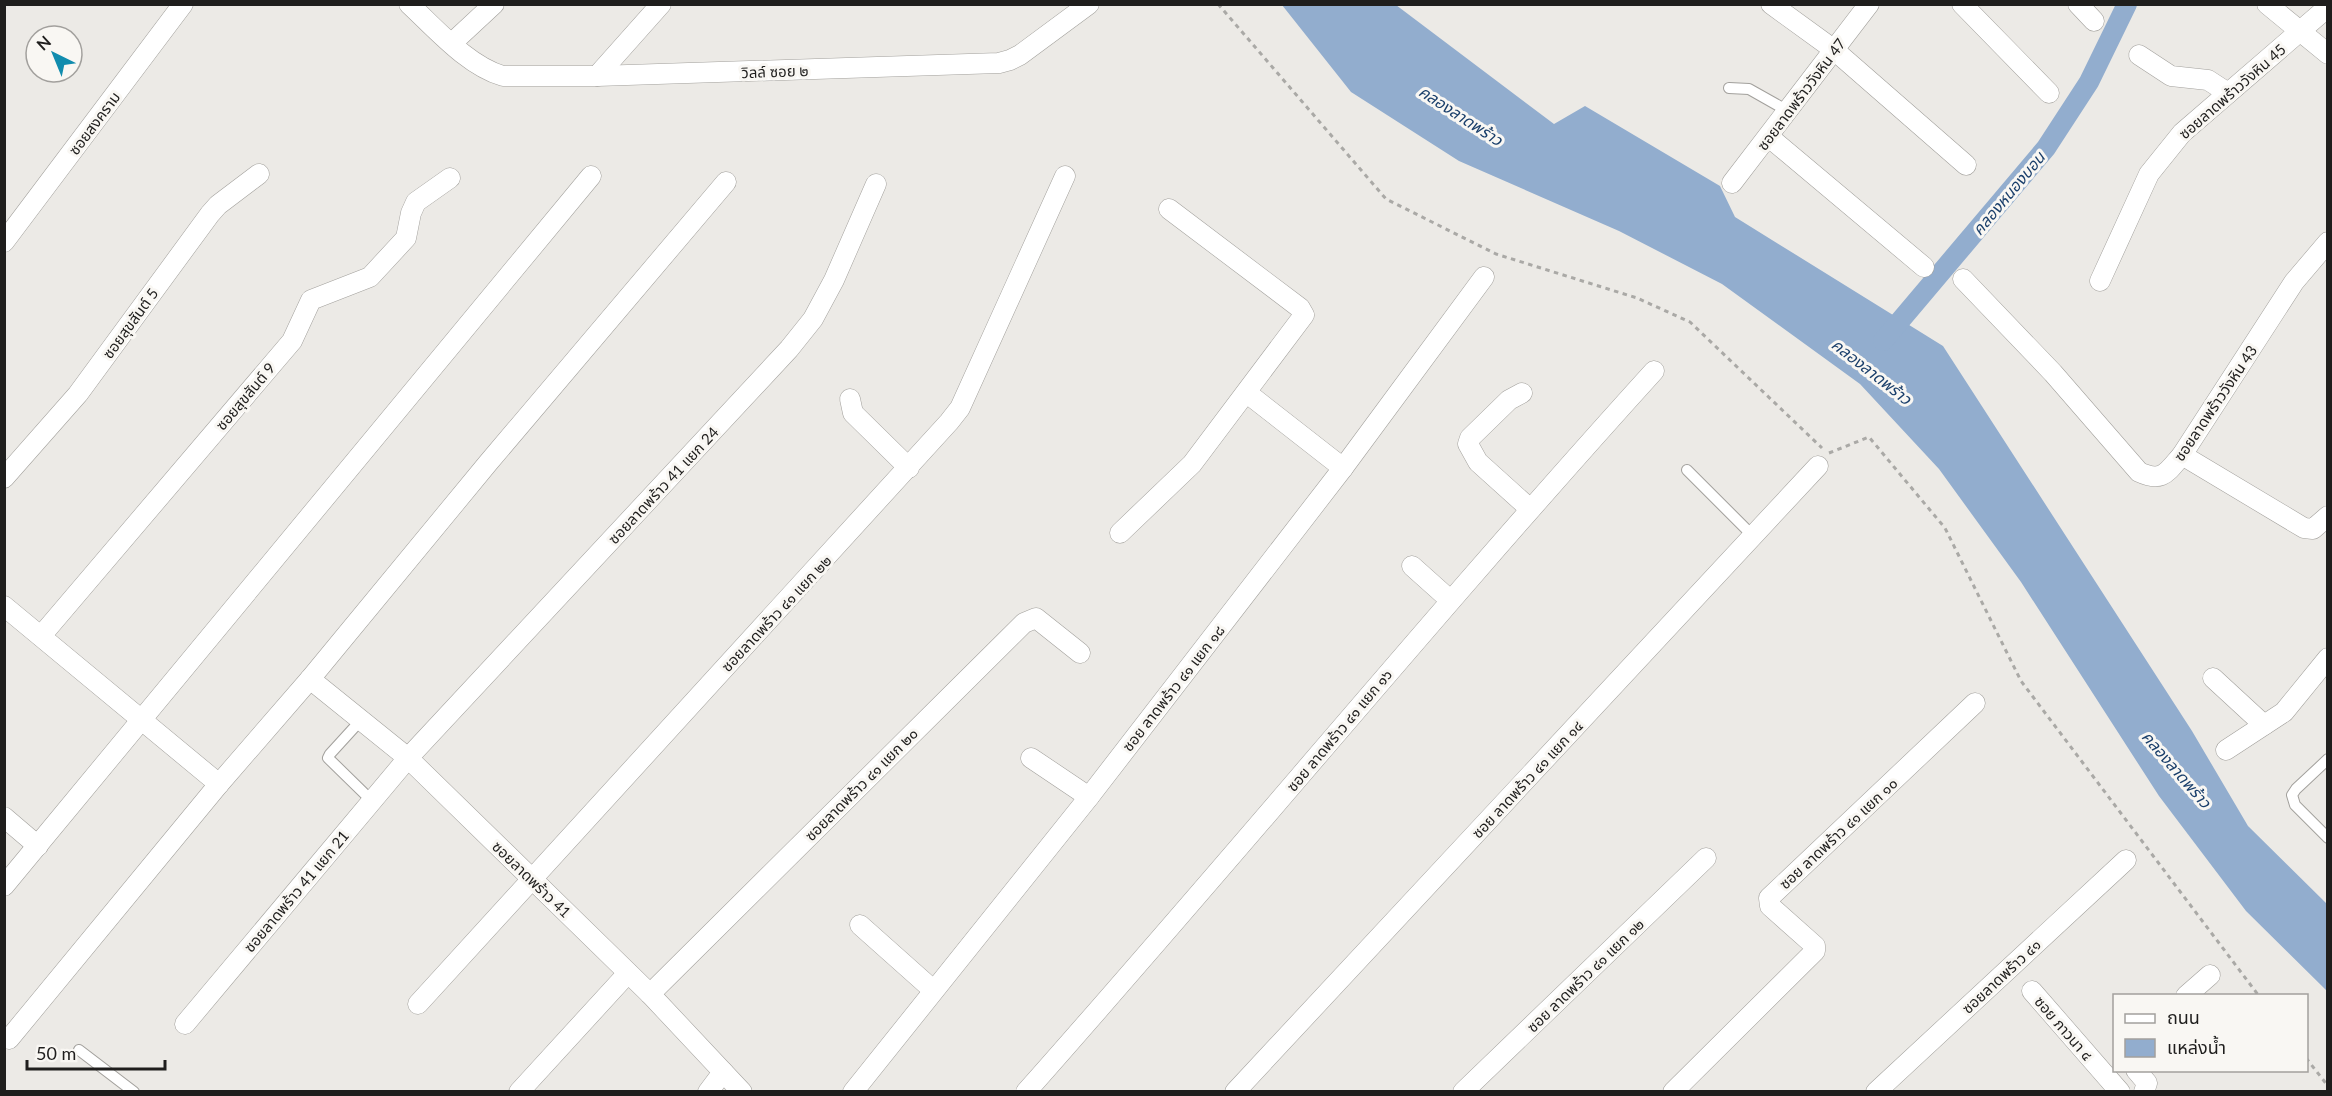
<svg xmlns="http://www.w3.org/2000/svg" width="2332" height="1096" viewBox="0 0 2332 1096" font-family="Lato,'Noto Sans Thai',sans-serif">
<rect width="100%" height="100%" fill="#eceae6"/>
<!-- water -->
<path fill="#92adce" d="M1282,5h114l158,119 31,-18 135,80 15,31 208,129 249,385 56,95 79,78v87l-81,-80 -87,-115 -138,-214 -82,-113 -79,-85 -138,-100 -103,-53 -160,-70 -108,-69z"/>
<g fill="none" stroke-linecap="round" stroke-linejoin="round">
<!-- canal -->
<path stroke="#92adce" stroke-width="20" d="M1883,341l163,-193 43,-66 38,-78"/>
<!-- lane casing -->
<g stroke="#a2a09c" stroke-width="12">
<g id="lane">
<path d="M1729,88l20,1 39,22"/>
<path d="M1687,470l66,66"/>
<path d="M361,720l-31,34 -2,4 44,43"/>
<path d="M2328,759l-32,30 -4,6 3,10 33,33"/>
<path d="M79,1050l55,42"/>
</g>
</g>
<!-- street casing -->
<g stroke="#a2a09c" stroke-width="21">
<g id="street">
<path d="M409,4c27,25 59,62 94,72h94l402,-13 11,-3 10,-5 69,-51"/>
<path d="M1771,4l62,45 133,116"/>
<path d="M1962,4l87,89"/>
<path d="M2078,4l16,17"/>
<path d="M2267,4l61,50"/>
<path d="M452,43l42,-39"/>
<path d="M2139,55l32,21 37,4 20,13"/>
<path d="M597,76l64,-72"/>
<path d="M1769,137l155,130"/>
<path d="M1732,183l137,-179"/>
<path d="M4,242l179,-238"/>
<path d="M1963,279l90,94 86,99c24,11 28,0 43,-17l112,-173 34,-40"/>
<path d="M2100,281l49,-107 33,-41 146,-126"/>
<path d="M1247,393l96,75"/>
<path d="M1522,393l-13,7 -39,38 -2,6 10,18 51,46"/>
<path d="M850,399l3,14 56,55"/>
<path d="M2182,455l122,73 9,1 15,-13"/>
<path d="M4,478l74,-84 132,-180 8,-9 41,-31"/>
<path d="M1120,533l72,-69 112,-149 -4,-7 -131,-99"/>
<path d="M1412,566l38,34"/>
<path d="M4,606l215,178"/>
<path d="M41,636l251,-295 19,-41 59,-23 36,-39 5,-25 5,-11 34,-24"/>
<path d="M2213,678l51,47"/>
<path d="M310,679l98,79 242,236 92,98"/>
<path d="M2226,750l58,-38 44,-54"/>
<path d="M1031,758l58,39"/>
<path d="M4,817l34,29"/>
<path d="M4,886l587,-710"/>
<path d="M860,925l73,65"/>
<path d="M2032,991l88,101"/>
<path d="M650,994l374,-371 12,-5 44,35"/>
<path d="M2186,996l24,-21"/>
<path d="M418,1004l531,-582 11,-14 105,-232"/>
<path d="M185,1024l223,-266 381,-409 24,-30 21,-39 42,-96"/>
<path d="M9,1039l210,-255 91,-105 178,-216 238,-281"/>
<path d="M2136,1070l11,13 -3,9"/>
<path d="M519,1092l109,-119"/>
<path d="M708,1092l15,-20"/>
<path d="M853,1092l236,-295 254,-329 141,-191"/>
<path d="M1026,1092c212,-239 414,-485 628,-721"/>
<path d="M1235,1092l583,-626"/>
<path d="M1463,1092l243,-234"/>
<path d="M1673,1092l142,-141v-5l-45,-40 -1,-8 206,-195"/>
<path d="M1876,1092l250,-232"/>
</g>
</g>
<!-- path -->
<g stroke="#aaa9a6" stroke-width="3" stroke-dasharray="4.5 4.5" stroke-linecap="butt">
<path d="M1218,4l168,195 110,55 141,44 53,24 132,126"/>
<path d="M1829,453l40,-16 76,91 76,153 238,315"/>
<path d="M2306,1058l22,28"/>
</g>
<!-- lane -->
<use href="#lane" stroke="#fff" stroke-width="10"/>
<!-- street -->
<use href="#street" stroke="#fff" stroke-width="20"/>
</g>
<g text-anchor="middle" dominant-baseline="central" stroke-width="6" stroke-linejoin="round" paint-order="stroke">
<!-- street labels -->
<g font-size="15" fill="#1f1e1d" stroke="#f9f7f3">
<text transform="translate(775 71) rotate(-2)">วิลล์ ซอย ๒</text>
<text transform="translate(2232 91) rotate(-41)">ซอยลาดพร้าววังหิน 45</text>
<text transform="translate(1801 94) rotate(-53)">ซอยลาดพร้าววังหิน 47</text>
<text transform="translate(94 123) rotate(-53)">ซอยสงคราม</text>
<text transform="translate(130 323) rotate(-54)">ซอยสุขสันต์ 5</text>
<text transform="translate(245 396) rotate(-50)">ซอยสุขสันต์ 9</text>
<text transform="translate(2215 403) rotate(-56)">ซอยลาดพร้าววังหิน 43</text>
<text transform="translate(663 485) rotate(-47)">ซอยลาดพร้าว 41 แยก 24</text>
<text transform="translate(776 613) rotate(-47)">ซอยลาดพร้าว ๔๑ แยก ๒๒</text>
<text transform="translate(1173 688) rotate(-52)">ซอย ลาดพร้าว ๔๑ แยก ๑๘</text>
<text transform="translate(1339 730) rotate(-50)">ซอย ลาดพร้าว ๔๑ แยก ๑๖</text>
<text transform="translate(1527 779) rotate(-47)">ซอย ลาดพร้าว ๔๑ แยก ๑๔</text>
<text transform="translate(861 784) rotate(-45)">ซอยลาดพร้าว ๔๑ แยก ๒๐</text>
<text transform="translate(1838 833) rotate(-43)">ซอย ลาดพร้าว ๔๑ แยก ๑๐</text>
<text transform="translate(532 879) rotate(44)">ซอยลาดพร้าว 41</text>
<text transform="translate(296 891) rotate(-50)">ซอยลาดพร้าว 41 แยก 21</text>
<text transform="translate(1585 975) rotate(-44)">ซอย ลาดพร้าว ๔๑ แยก ๑๒</text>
<text transform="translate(2001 976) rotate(-43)">ซอยลาดพร้าว ๔๑</text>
<text transform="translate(2064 1028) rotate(49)">ซอย ภาวนา ๔</text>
</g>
<!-- water labels -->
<g font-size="16" font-style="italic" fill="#1a3f6b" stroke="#f9f7f3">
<text transform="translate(1461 115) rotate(33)">คลองลาดพร้าว</text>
<text transform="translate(2008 193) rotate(-50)">คลองหนองบอน</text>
<text transform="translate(1872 371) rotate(38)">คลองลาดพร้าว</text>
<text transform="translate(2177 769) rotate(49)">คลองลาดพร้าว</text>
</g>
</g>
<!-- border -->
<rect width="2332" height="1096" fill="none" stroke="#1f1e1d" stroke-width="12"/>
<!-- legend -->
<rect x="2113" y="994" width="195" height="78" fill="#f9f7f3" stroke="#a2a09d" stroke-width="1.5"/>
<rect x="2125" y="1014" width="30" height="9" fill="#ffffff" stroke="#a2a09d" stroke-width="1.5"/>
<text x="2167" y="1024" font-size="18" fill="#1f1e1d">ถนน</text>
<rect x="2125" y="1039" width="30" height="18" fill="#92adce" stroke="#a2a09d" stroke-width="1.5"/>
<text x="2167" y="1054" font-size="18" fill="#1f1e1d">แหล่งน้ำ</text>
<!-- north arrow -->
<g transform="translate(54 54) rotate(317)"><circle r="28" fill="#f9f7f3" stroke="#a2a09d" stroke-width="1.5"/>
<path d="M0-4.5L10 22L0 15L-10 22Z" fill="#118cae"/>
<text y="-9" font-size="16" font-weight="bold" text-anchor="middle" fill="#1f1e1d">N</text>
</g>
<!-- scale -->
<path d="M27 1060v9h138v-9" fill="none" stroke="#1f1e1d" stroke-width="3"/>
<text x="36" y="1060" font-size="18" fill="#1f1e1d" stroke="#f9f7f3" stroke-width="4.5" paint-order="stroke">50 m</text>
</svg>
